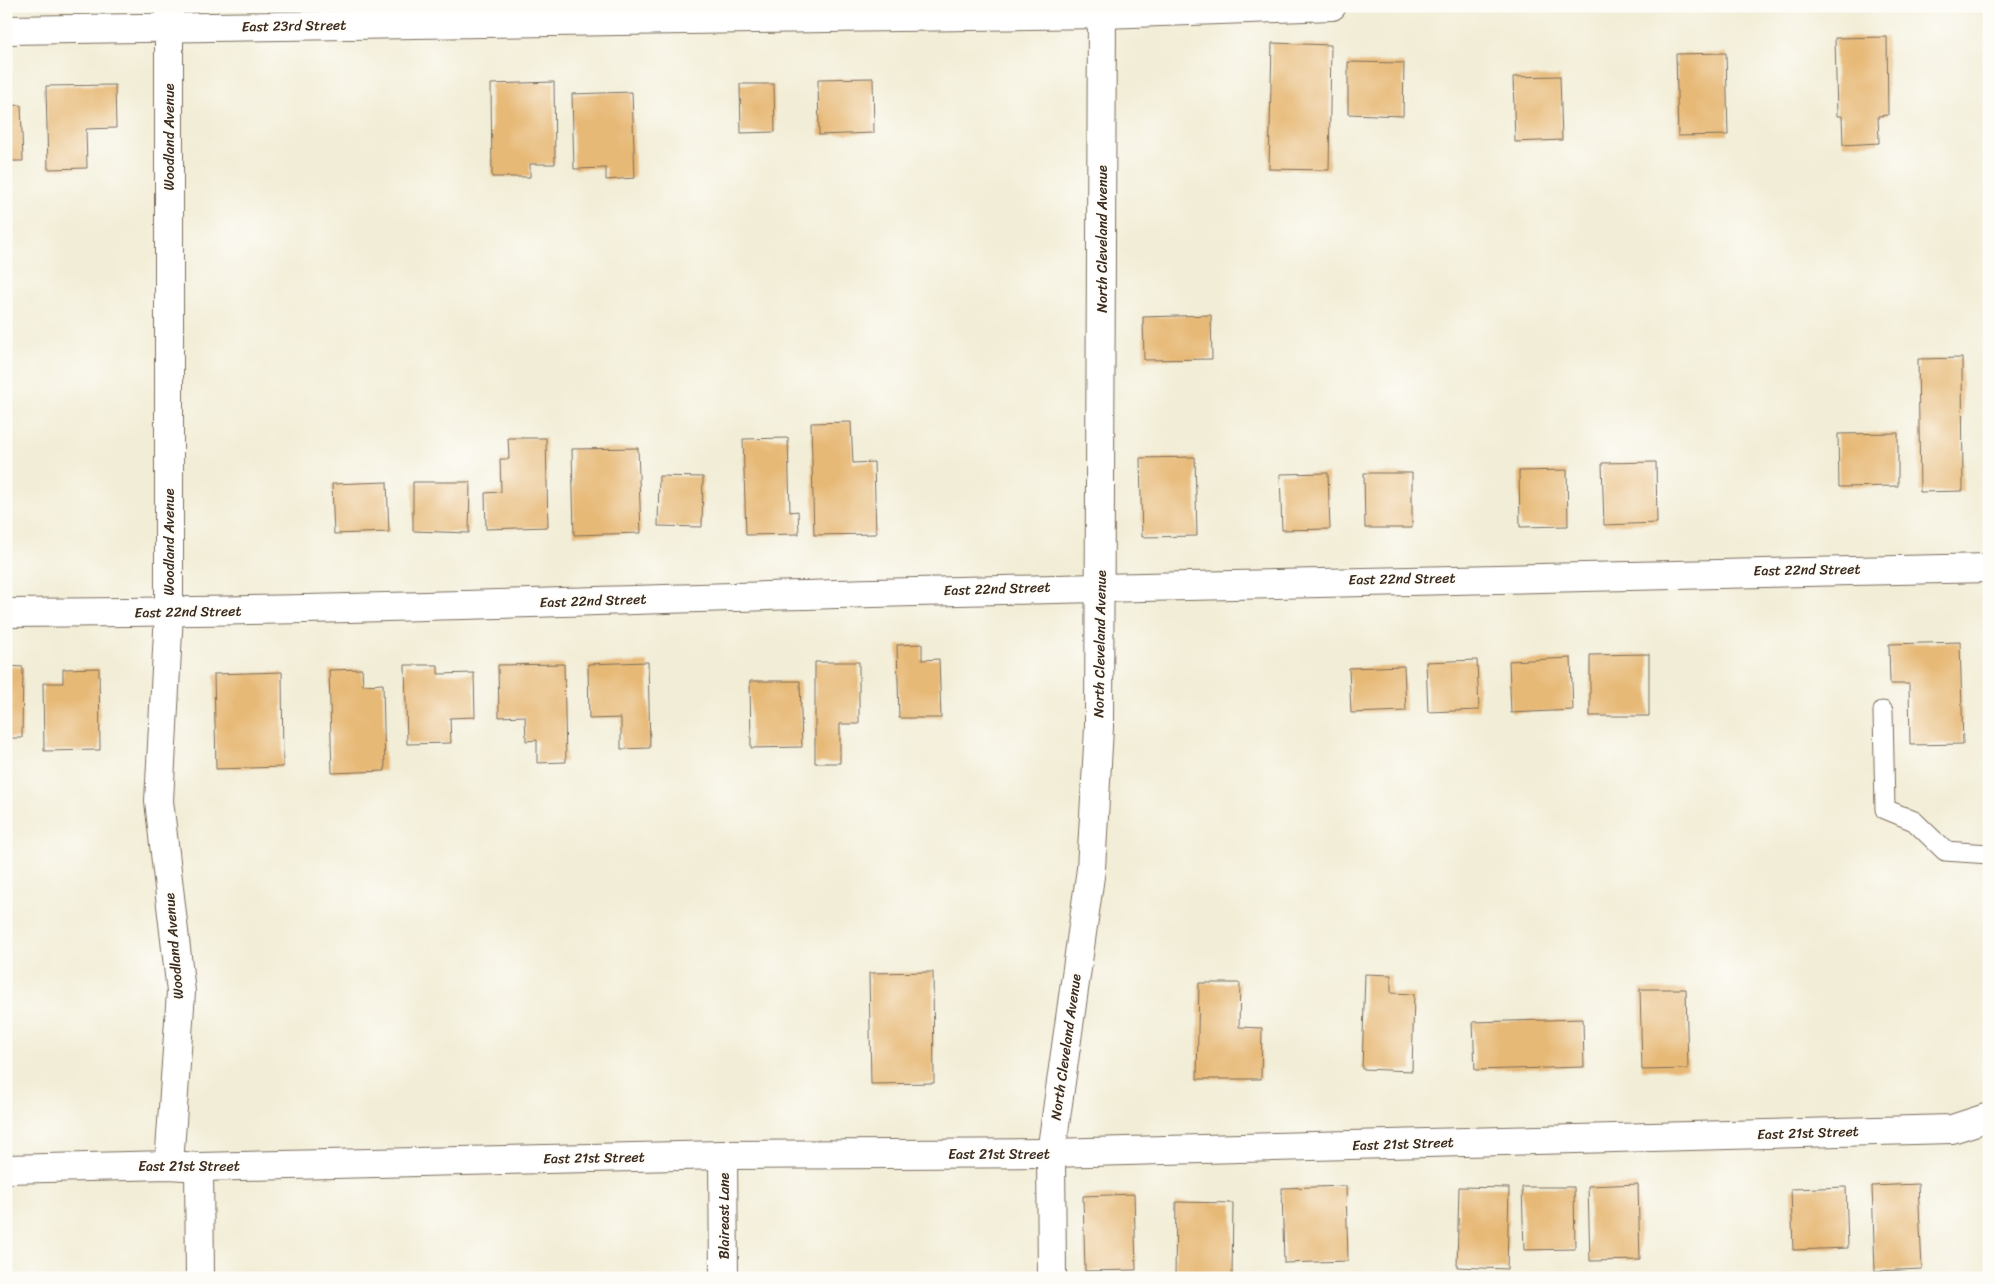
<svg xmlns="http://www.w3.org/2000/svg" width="1995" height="1284" viewBox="0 0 1995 1284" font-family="Sriracha,sans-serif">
<rect width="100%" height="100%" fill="#fdfcf7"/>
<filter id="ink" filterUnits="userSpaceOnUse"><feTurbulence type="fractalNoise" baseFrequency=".02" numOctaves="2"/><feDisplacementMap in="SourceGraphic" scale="10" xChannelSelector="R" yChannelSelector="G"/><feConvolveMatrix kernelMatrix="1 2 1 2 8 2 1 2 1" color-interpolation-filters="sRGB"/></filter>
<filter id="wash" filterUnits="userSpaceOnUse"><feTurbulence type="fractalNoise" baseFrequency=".0096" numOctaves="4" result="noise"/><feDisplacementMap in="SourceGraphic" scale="20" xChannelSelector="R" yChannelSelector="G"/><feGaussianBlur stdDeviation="1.12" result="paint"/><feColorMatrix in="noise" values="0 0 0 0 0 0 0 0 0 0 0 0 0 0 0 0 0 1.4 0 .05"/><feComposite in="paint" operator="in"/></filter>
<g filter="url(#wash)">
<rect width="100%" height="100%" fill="#f2edd6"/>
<g id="blocks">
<!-- building -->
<g fill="#e7b977">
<path d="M1887,37l1,78 -10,1 1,27 -36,2 -1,-29h-5l-2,-78z"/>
<path d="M1272,43l59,2 -2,125 -60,-1z"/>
<path d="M1726,53l2,82 -50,1 -2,-82z"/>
<path d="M1348,62l56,1 -1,53 -55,-2z"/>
<path d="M1560,76l2,64 -47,2 -2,-65z"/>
<path d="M873,78l1,55 -55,2 -1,-56z"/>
<path d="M554,82l1,82h-25v13h-38l-1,-93z"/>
<path d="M740,84h34l1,48 -34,1z"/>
<path d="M115,85l1,43 -30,1 1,39 -39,1 -2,-83z"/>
<path d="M632,92l3,86 -29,2v-12l-32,1 -2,-75z"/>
<path d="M21,105l2,56h-17v-55z"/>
<path d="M1211,315l1,44 -68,1 -1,-43z"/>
<path d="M1962,358l1,133 -43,1 -2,-133z"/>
<path d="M851,422l2,41 21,-1 2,72 -62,1 -3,-112z"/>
<path d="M1898,433v53l-59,1 -1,-53z"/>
<path d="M508,438h38l2,89 -62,2 -1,-36 16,-1 -1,-33h9z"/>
<path d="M788,438l2,74 8,-1 1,23 -53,1 -3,-96z"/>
<path d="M638,448l3,85 -67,2 -2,-86z"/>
<path d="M1195,457l2,79 -55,1 -2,-79z"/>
<path d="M1656,462l1,61 -53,2 -2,-62z"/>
<path d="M1567,470l1,56 -48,1 -1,-56z"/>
<path d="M1328,473l2,56 -48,1 -2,-56z"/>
<path d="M1364,473h48v55h-47z"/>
<path d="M659,476l44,1 -1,50 -44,-1z"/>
<path d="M387,482l2,50 -55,2 -2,-50z"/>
<path d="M413,482h57l-1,51 -56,-2z"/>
<path d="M1960,642l3,102 -53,1 -1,-61h-19l-1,-40z"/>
<path d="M922,644v16l17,-1 2,59h-42l-2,-73z"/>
<path d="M1649,654v62h-59v-61z"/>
<path d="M1571,658l2,52 -62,3 -2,-52z"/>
<path d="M1477,660l2,50 -51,2 -2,-50z"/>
<path d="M648,662l2,86 -29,1v-31l-32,1 -1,-55z"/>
<path d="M815,662h44v62h-19v39h-25z"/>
<path d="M564,664l2,98 -29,1v-23l-11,1 -1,-25 -26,1 -1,-52z"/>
<path d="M405,665h33v9l36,-1 1,44 -25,1 1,25 -44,1z"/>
<path d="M6,666l17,1 -1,71h-16z"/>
<path d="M1404,666l2,45 -55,2 -2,-45z"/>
<path d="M99,668l1,82 -56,1 -1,-68h20v-14z"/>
<path d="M362,669l1,16 20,-1 2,87 -53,2 -3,-103z"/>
<path d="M282,672l1,95 -67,2 -2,-95z"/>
<path d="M750,681h50l2,66 -51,1z"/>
<path d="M933,972l1,111 -63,1 -2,-111z"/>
<path d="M1365,974l26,1v18l23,1 -2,77 -50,-2z"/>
<path d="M1199,983h41l-1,44 23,1 -1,51h-64z"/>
<path d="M1640,989h46l2,80 -46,1z"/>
<path d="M1583,1019l1,48 -109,3 -2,-48z"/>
<path d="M1638,1184l2,76 -50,1 -2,-75z"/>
<path d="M1918,1184l4,85 -47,2 -3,-85z"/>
<path d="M1346,1186l2,75 -64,2 -2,-75z"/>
<path d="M1459,1187l50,1 -2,81 -50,-2z"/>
<path d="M1522,1187h52l1,62 -51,1z"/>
<path d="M1846,1187l2,61 -55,2 -2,-61z"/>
<path d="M1134,1194l2,76 -51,1 -2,-75z"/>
<path d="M1176,1202l57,1 -1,74h-57z"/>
</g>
</g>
</g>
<g filter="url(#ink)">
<use href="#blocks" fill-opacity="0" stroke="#7b6e5e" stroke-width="1"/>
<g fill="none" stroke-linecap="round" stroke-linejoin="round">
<!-- lane casing -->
<g stroke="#7b6e5e" stroke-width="21">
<path id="lane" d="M1883,711l2,98 29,12 31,30 44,3"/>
</g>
<!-- street casing -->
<g stroke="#7b6e5e" stroke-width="30">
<g id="street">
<path d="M169,6v607l-10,188 22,191 -12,173"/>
<path d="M6,30l1097,-16 229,-8"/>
<path d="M6,613c289,-1 578,-12 867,-20 372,-11 744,-20 1116,-25"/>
<path d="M723,1155l1,123"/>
<path d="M199,1167l1,111"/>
<path d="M6,1169l163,-4 30,2 524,-12 328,-2 901,-24 37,-12"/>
</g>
</g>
<!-- secondary casing -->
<g stroke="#7b6e5e" stroke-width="30">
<path id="secondary" d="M1052,1278l-1,-125 40,-284 8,-141 3,-722"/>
</g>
<!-- lane -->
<use href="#lane" stroke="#fff" stroke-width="19"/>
<!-- street -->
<use href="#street" stroke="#fff" stroke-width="28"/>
<!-- secondary -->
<use href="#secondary" stroke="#fff" stroke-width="28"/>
</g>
</g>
<g text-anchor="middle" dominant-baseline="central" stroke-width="4" stroke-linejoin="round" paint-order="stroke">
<!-- street labels -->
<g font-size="14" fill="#3b2a1e" stroke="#fdfcf7">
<text transform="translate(294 26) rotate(-1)">East 23rd Street</text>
<text transform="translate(169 137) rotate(-90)">Woodland Avenue</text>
<text transform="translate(1102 239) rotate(-90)">North Cleveland Avenue</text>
<text transform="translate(169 542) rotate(-90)">Woodland Avenue</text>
<text transform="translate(1807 570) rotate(-1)">East 22nd Street</text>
<text transform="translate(1402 579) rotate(-1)">East 22nd Street</text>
<text transform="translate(997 589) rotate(-2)">East 22nd Street</text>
<text transform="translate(593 601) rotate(-2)">East 22nd Street</text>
<text transform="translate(188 612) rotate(-1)">East 22nd Street</text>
<text transform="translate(1100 644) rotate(-89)">North Cleveland Avenue</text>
<text transform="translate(174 946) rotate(-95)">Woodland Avenue</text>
<text transform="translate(1066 1047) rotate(-82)">North Cleveland Avenue</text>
<text transform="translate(1808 1133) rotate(-2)">East 21st Street</text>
<text transform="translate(1403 1144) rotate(-2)">East 21st Street</text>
<text x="999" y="1154">East 21st Street</text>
<text transform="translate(594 1158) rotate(-1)">East 21st Street</text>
<text x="189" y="1166">East 21st Street</text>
<text transform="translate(724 1216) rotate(-90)">Blaireast Lane</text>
</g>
</g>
<!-- margin -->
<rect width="1995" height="1284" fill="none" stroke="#fdfcf7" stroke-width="25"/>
</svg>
